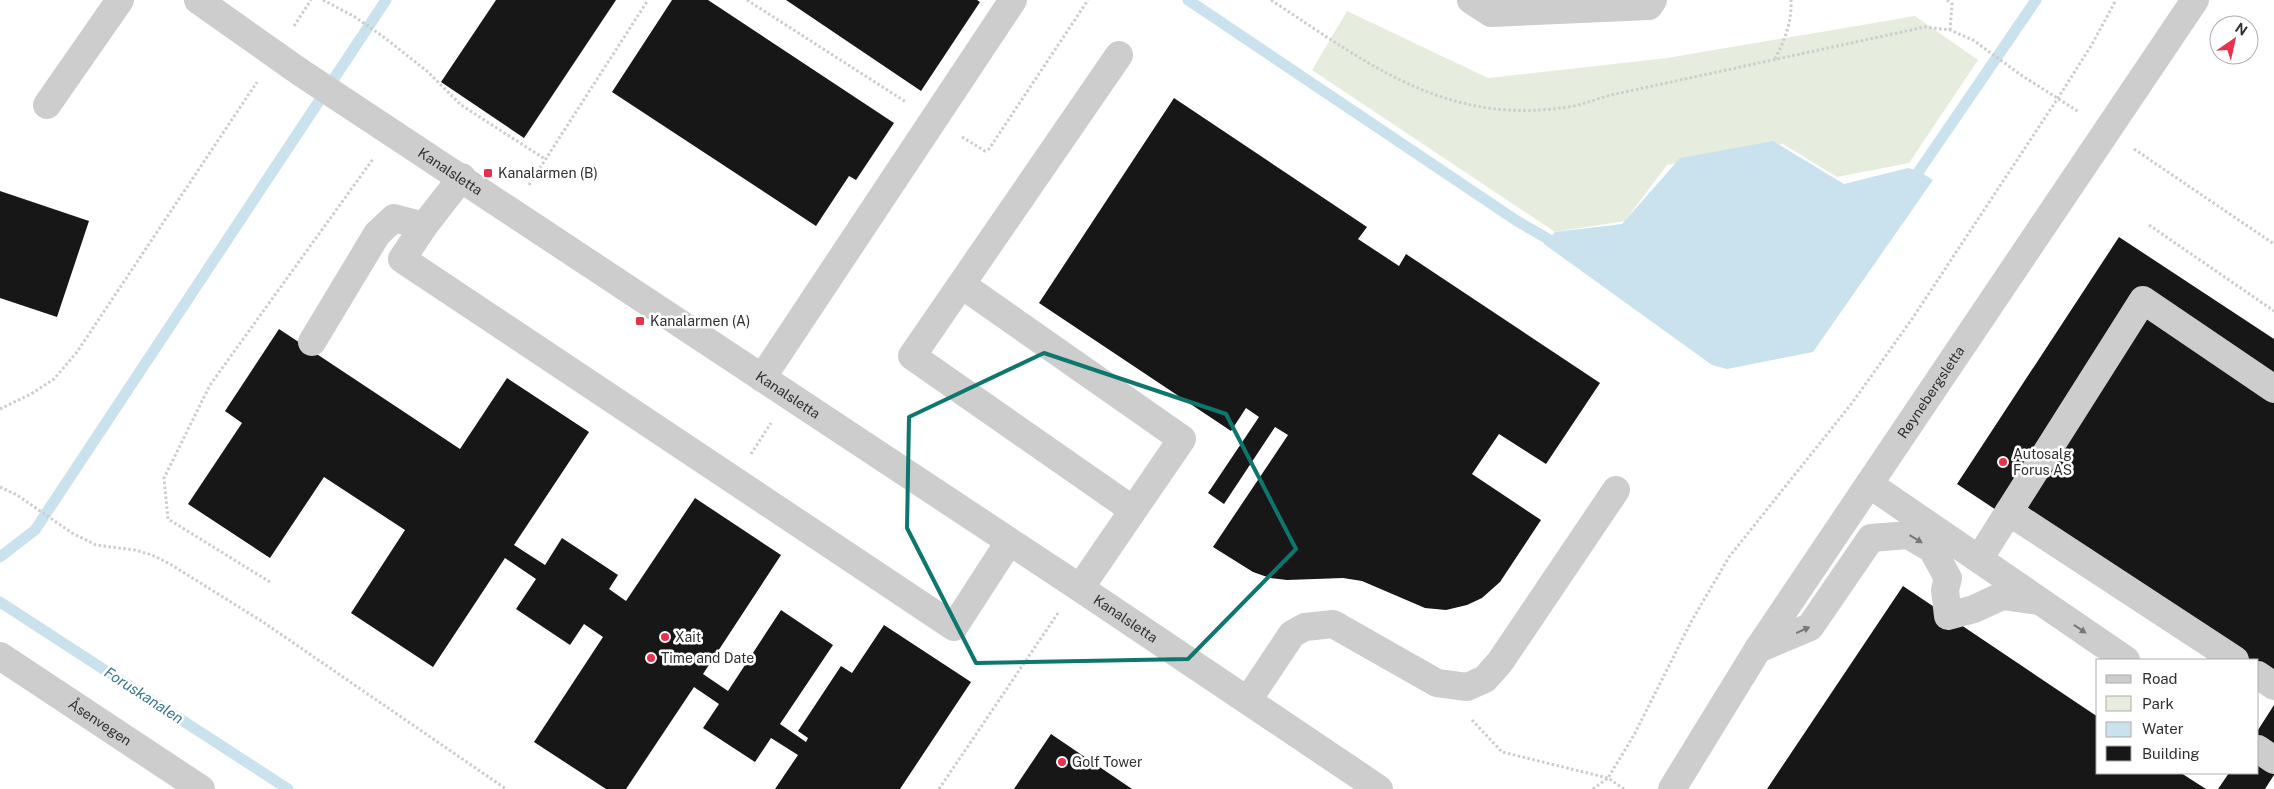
<svg xmlns="http://www.w3.org/2000/svg" width="2274" height="789" viewBox="0 0 2274 789" font-family="'Public Sans',sans-serif">
<rect width="100%" height="100%" fill="#fff"/>
<!-- green -->
<path fill="#e7edde" d="M1347,11l141,67 179,-20 248,-42 63,44 -69,103 -72,14 -54,-33 -116,21 -42,56 -70,11 -243,-162z"/>
<!-- water -->
<path fill="#cae2ed" d="M1773,141l71,43 64,-16 11,3 14,9 -120,172 -86,17 -15,-4 -168,-121 11,-12 67,-8 58,-66z"/>
<g fill="none" stroke-linecap="round" stroke-linejoin="round">
<!-- stream -->
<g stroke="#cae2ed" stroke-width="11">
<path d="M1188,0l329,221 31,18"/>
<path d="M1919,171l117,-171"/>
<path d="M0,557l35,-27 351,-530"/>
<path d="M0,602l288,187"/>
</g>
</g>
<!-- building -->
<g fill="#171717">
<path d="M496,0h120l-92,138 -83,-56z"/>
<path d="M672,0h36l186,123 -38,57 -7,-4 -33,50 -204,-134z"/>
<path d="M786,0h191l3,2 -59,89z"/>
<path d="M1174,98l193,129 -9,12 41,27 7,-12 194,129 -54,81 -47,-30 -27,40 69,46 -41,62 -18,16 -15,7 -21,5 -21,-2 -63,-27 -19,-3 -56,2 -17,-2 -17,-6 -40,-25 75,-112 -13,-8 -51,77 -16,-11 51,-76 -13,-9 -15,23 -192,-128z"/>
<path d="M0,191l89,30 -32,96 -57,-19z"/>
<path d="M2119,237l155,102v356l-16,-11v-24h-36l-265,-176z"/>
<path d="M279,329l181,120 47,-71 82,54 -75,113 31,20 17,-27 56,37 -9,14 17,12 69,-103 86,57 -78,119 25,17 53,-81 52,35 -53,79 26,18 2,-4 -10,-7 43,-65 11,7 32,-48 87,57 -71,107h-125l23,-34 -27,-17 -16,24 -52,-34 16,-24 -25,-17 -68,102h-20l-72,-47 69,-105 -19,-13 -14,21 -54,-36 20,-30 -31,-21 -72,109 -82,-54 54,-83 -81,-53 -54,81 -82,-54 54,-81 -17,-12z"/>
<path d="M1903,586l195,131v56h83l25,16h-439z"/>
<path d="M2274,705v70l-9,14h-47l11,-16h29v-43z"/>
<path d="M1051,734l81,55h-118z"/>
</g>
<g fill="none" stroke-linecap="round" stroke-linejoin="round">
<!-- path -->
<g stroke="#cdcdcd" stroke-width="3" stroke-dasharray="2.5 2.5" stroke-linecap="butt">
<path d="M323,0l32,17 30,21 43,34 33,33 84,54"/>
<path d="M747,0l159,102"/>
<path d="M1271,0c99,65 177,128 303,106 13,-3 25,-8 37,-11l314,-68 25,3 23,10 48,35 58,37"/>
<path d="M1947,0l5,4 -2,26"/>
<path d="M294,26l17,-26"/>
<path d="M1775,59c10,-20 17,-37 16,-59"/>
<path d="M962,137l23,14 4,-2 99,-149"/>
<path d="M2134,149l140,95"/>
<path d="M529,185l119,-185"/>
<path d="M2149,225l125,86"/>
<path d="M0,409l31,-15 23,-15 23,-27 180,-270"/>
<path d="M751,454l20,-31"/>
<path d="M0,487l17,8 55,38 24,12 39,5 17,5 18,9 93,58 243,167"/>
<path d="M270,582l-102,-63 -4,-41 46,-93 163,-226"/>
<path d="M1472,720l30,32 106,26 16,11"/>
<path d="M939,789l119,-176"/>
<path d="M1593,789l15,-11 26,-43 57,-113 38,-65 123,-154 60,-84 146,-221 33,-52 25,-46"/>
</g>
<!-- minor -->
<g stroke="#cdcdcd" stroke-width="28">
<path id="s1" d="M198,0l102,72 780,516 299,201"/>
<path d="M1471,0l20,13 158,-7 4,-6"/>
<path d="M1119,55l-207,301 221,154"/>
<path d="M47,105l73,-105"/>
<path d="M462,177l-38,49 -22,33 552,368 55,-85"/>
<path d="M962,285l220,154 -102,149"/>
<path d="M312,342l65,-108 17,-16 30,8"/>
<path d="M762,378l251,-378"/>
<path d="M1869,484l257,176"/>
<path d="M2009,512l226,148"/>
<path d="M1979,559l164,-259 131,89"/>
<path d="M1758,649l52,-22 61,-89 37,-3 24,14 16,29 -3,12 3,26 26,-7 28,-13 37,5"/>
<path id="s2" d="M0,656l201,133"/>
<path d="M2258,675l16,11"/>
<path d="M1248,700l44,-66 13,-7 28,-3 104,59 30,4 18,-8 15,-17 116,-172"/>
<path d="M2258,749l16,11"/>
<path id="s3" d="M1672,789l86,-140 437,-649"/>
</g>
</g>
<!-- one-way arrows -->
<defs><path id="oneway-solid" d="M-6-.8H1V-3.2L6.5 0L1 3.2V.8H-6Z" transform="scale(1.25)"/></defs>
<g fill="#777">
<use href="#oneway-solid" transform="translate(1916 539) rotate(31)"/>
<use href="#oneway-solid" transform="translate(2080 629) rotate(34)"/>
<use href="#oneway-solid" transform="translate(1803 630) rotate(-24)"/>
</g>
<!-- marked area -->
<path fill="none" stroke="#0f766e" stroke-width="4" stroke-linejoin="round" d="M1044,353l182,61 70,135 -108,110 -212,4 -69,-135 2,-111z"/>
<!-- markers -->
<g fill="#ea304c" stroke="#fff" stroke-width="2">
<rect x="483" y="168" width="10" height="10" rx="2.5"/>
<rect x="635" y="316" width="10" height="10" rx="2.5"/>
<circle cx="2003" cy="462" r="5"/>
<circle cx="665" cy="637" r="5"/>
<circle cx="651" cy="658" r="5"/>
<circle cx="1062" cy="762" r="5"/>
</g>
<g text-anchor="middle" dominant-baseline="central" stroke-width="5" stroke-linejoin="round" paint-order="stroke">
<!-- street labels -->
<g font-size="14" fill="#303030" stroke="#fff">
<text stroke="none"><textPath href="#s1" startOffset="305">Kanalsletta</textPath></text>
<text stroke="none"><textPath href="#s3" startOffset="474">Røynebergsletta</textPath></text>
<text stroke="none"><textPath href="#s1" startOffset="710">Kanalsletta</textPath></text>
<text stroke="none"><textPath href="#s1" startOffset="1115">Kanalsletta</textPath></text>
<text stroke="none"><textPath href="#s2" startOffset="120">Åsenvegen</textPath></text>
</g>
<!-- poi labels -->
<g font-size="14" fill="#303030" stroke="#fff" text-anchor="start">
<text x="498" y="173">Kanalarmen (B)</text>
<text x="650" y="321">Kanalarmen (A)</text>
<text x="2013" y="454">Autosalg<tspan x="2013" dy="16">Forus AS</tspan></text>
<text x="675" y="637">Xait</text>
<text x="661" y="658">Time and Date</text>
<text x="1072" y="762">Golf Tower</text>
</g>
<!-- water labels -->
<g font-size="15" font-style="italic" fill="#3b7995" stroke="#fff">
<text transform="translate(144 695) rotate(33)">Foruskanalen</text>
</g>
</g>
<!-- legend -->
<rect x="2096" y="659" width="162" height="115" fill="#ffffff" stroke="#acacac"/>
<rect x="2106" y="675" width="25" height="8" fill="#cdcdcd" stroke="#acacac"/>
<text x="2142" y="684" font-size="15" fill="#303030">Road</text>
<rect x="2106" y="696" width="25" height="15" fill="#e7edde" stroke="#acacac"/>
<text x="2142" y="709" font-size="15" fill="#303030">Park</text>
<rect x="2106" y="722" width="25" height="15" fill="#cae2ed" stroke="#acacac"/>
<text x="2142" y="734" font-size="15" fill="#303030">Water</text>
<rect x="2106" y="746" width="25" height="15" fill="#171717" stroke="#acacac"/>
<text x="2142" y="759" font-size="15" fill="#303030">Building</text>
<!-- north arrow -->
<g transform="translate(2234 40) rotate(34)"><circle r="24" fill="#ffffff" stroke="#acacac"/>
<path d="M0-4L9 19L0 12L-9 19Z" fill="#ea304c"/>
<text y="-8" font-size="14" font-weight="bold" text-anchor="middle" fill="#303030">N</text>
</g>
</svg>
